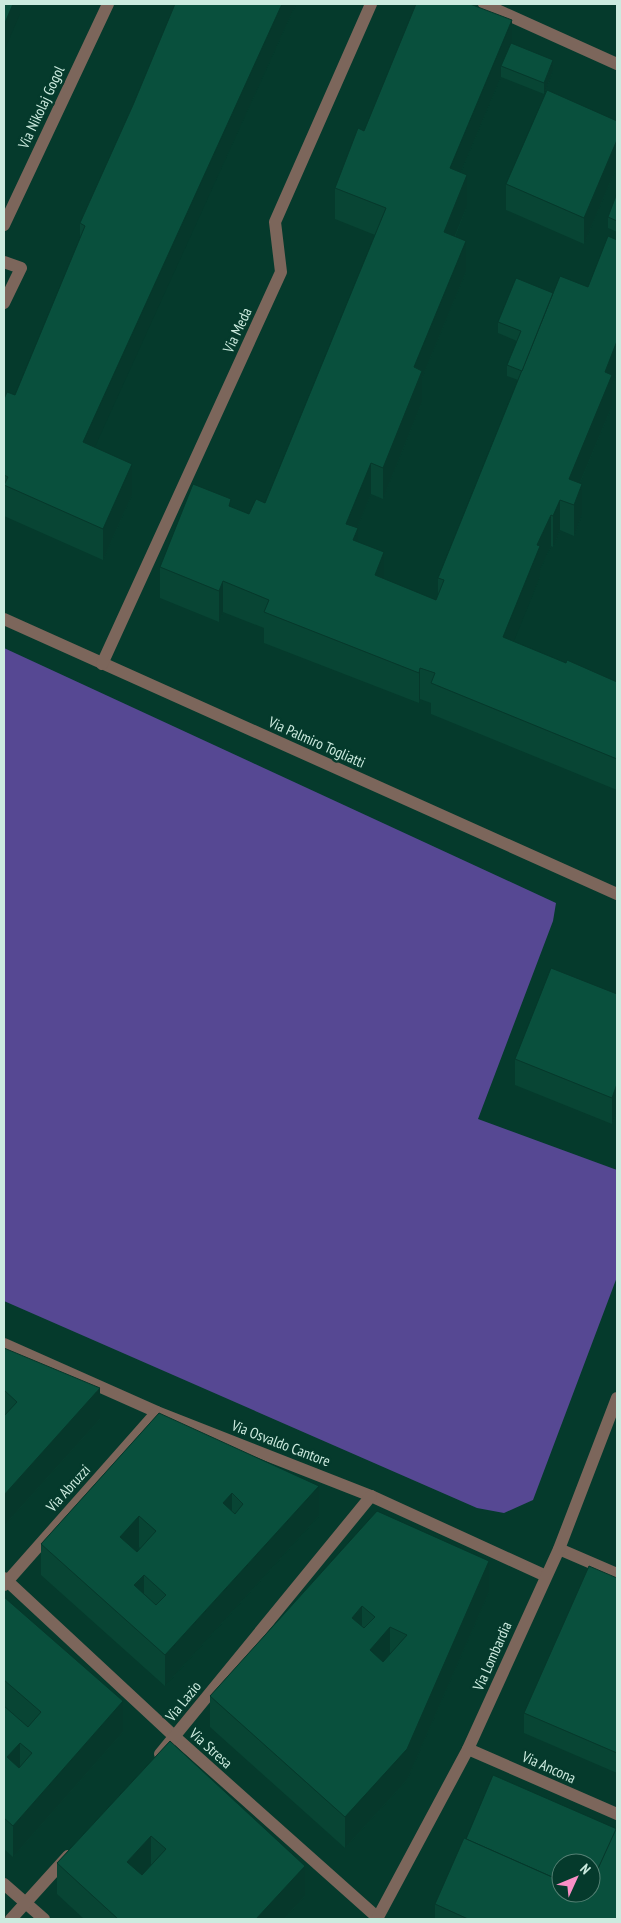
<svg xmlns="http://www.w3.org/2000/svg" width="621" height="1923" viewBox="0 0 621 1923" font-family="'PT Sans Narrow',sans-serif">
<rect width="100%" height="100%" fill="#053a2c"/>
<!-- green -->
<path fill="#564893" d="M4,648l552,255 -3,18 -75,198 139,51v107l-84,223 -29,13 -27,-5 -473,-207z"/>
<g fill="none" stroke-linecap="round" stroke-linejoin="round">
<!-- minor -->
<g stroke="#7c665b" stroke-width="12">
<path d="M484,4l133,60"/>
<path d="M4,225l104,-221"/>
<path d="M4,262l17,6 -17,35"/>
<path d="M4,619l613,275"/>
<path d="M102,664l179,-392 -6,-50 96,-218"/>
<path d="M4,1344l153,68 214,84 175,80"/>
<path d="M559,1549l58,25"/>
<path d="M4,1578l171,159 203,181 -2,1"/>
<path d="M4,1585l153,-173"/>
<path d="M468,1749l149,65"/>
<path d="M160,1754l211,-258"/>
<path d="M4,1884l40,35"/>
<path d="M11,1919l57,-63"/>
<path d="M377,1919l91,-170 91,-200 58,-151"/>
</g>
</g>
<!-- wall -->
<g fill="#084534" fill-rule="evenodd">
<path d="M175,4h121l-202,443 38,48 -29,65 -99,-44v-117l11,-4 65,-155v-17l53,-118z"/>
<path d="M512,44l41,27 -9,23 -43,-17 -40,95 6,34 -12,31 11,35 -44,106v24l-39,97 -12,-5 -14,34 1,14 26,37 52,21 2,-5v-17l80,-198 -11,-4v-11l10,-24 -19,-8v-11l55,-29 35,-6 29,-47v132l-5,14v20l-32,77 2,32 -8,21 -14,-6 -7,17 -2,-1 -11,24v7l-27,65 53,21 51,19v108l-186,-76v-11l-11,-4 -1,4 -155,-60v-15l-41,-16 -4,10 -59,-24v-31l71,-60 18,7 16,-11 110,-268 -40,-16v-31l29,-57z"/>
<path d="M617,121v45l-33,78 -78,-34v-26z"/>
<path d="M617,193v39l-9,-4v-11z"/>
<path d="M617,994v117l-5,13 -97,-39v-26z"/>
<path d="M4,1348l96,71 -96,107z"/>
<path d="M159,1413l160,103 -154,170 -124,-111v-31zM139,1547l1,1 -3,4 -2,-1z"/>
<path d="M377,1511l112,81 -82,188 -62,68 -135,-121v-31z"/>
<path d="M617,1578v195l-93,-40v-20z"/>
<path d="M4,1597l119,135 -110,125 -9,-8z"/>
<path d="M170,1741l135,155 -21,23h-200l-27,-25v-31z"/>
<path d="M617,1829v90h-182v-15l31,-65z"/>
</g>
<!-- shaded-wall -->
<g fill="#06382b">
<path d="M13,4h7v10l-16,37v-26z"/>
<path d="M282,4h14l-213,469v-31z"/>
<path d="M512,20v31l-11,15v11l-51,121v-30z"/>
<path d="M553,60v11l-9,23v-11z"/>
<path d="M617,140v26l-33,78v-26z"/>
<path d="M467,175v31l-23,57v-31z"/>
<path d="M466,241v31l-44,106v24l-39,97v-31l31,-101z"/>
<path d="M617,341v31l-5,14v20l-41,98 -2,-25 36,-107z"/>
<path d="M371,463v31l-25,61v-31z"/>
<path d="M132,464v31l-29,65v-31z"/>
<path d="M582,484v31l-8,21v-31z"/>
<path d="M560,500v30l-7,17v-31z"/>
<path d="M551,515v31l-11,24v7l-37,91v-31l34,-92z"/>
<path d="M358,528v31l-5,-19z"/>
<path d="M384,552v31l-9,-8z"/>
<path d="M223,581v31l-4,10v-31z"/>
<path d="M420,668v31l-1,4v-30z"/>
<path d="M617,1084v27l-5,13v-26z"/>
<path d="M100,1388v31l-96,107v-31z"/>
<path d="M5,1391v31l-1,1v-31z"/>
<path d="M319,1486v30l-154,170v-31z"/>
<path d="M232,1493v31l-9,-21z"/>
<path d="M139,1516v31l-19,21v-31z"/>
<path d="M489,1561v31l-82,188 -62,68v-31z"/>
<path d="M144,1575v30l-10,-20z"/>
<path d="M362,1606v31l-10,-19z"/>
<path d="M390,1627v31l-20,23v-31z"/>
<path d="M123,1701v31l-110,125v-31z"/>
<path d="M20,1743v31l-13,-17z"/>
<path d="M151,1836v31l-24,26v-31z"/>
<path d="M305,1866v30l-21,23h-28z"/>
</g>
<!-- building -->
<g fill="#09503d" stroke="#06382b" fill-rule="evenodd">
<path d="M4,4h9l-9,21z"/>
<path d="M175,4h107l-199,438 49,22 -29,65 -99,-44 4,-8 -4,-2v-76l3,-7 8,3 70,-169 -5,-3 53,-118z"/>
<path d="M416,4h54l42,16 -62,148 17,7 -23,57 22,9 -52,126 8,4 -39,97 -12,-5 -25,61 12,4 -5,12 31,12 -9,23 61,25 8,-20 -6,-2 122,-302 28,11 20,-51 9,4v101l-12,31 7,3 -43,104 13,5 -8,21 -14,-5 -7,16 -2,-1 -14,30 3,1 -37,91 63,26 1,-3 50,22v77l-186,-76 4,-10 -15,-5 -1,5 -155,-61 5,-12 -46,-19 -4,10 -59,-24 33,-83 38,15 -2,7 20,8 7,-15 9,4 121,-295 -51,-20 23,-60 6,3z"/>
<path d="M511,43l42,17 -9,23 -43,-17z"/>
<path d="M547,90l70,31v19l-33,78 -78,-34z"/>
<path d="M617,193v28l-9,-4z"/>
<path d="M516,278l37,15 -31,78 -15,-6 14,-34 -23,-9z"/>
<path d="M551,968l66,26v90l-5,14 -97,-39z"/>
<path d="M4,1348l96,40 -96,107v-79l13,-14 -12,-11 -1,1z"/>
<path d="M159,1413l160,73 -154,169 -124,-111zM232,1493l11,11 -8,10 -12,-11zM139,1516l17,15 -19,21 -17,-15zM144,1575l22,20 -10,10 -22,-20z"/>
<path d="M377,1511l112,50 -82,188 -62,68 -135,-121zM362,1606l13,11 -11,11 -12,-10zM390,1627l17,8 -24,27 -13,-12z"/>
<path d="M589,1566l28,12v175l-93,-40z"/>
<path d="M4,1597l119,104 -110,125 -9,-8v-112l24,21 13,-15 -37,-32v1zM20,1743l12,10 -13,15 -12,-11z"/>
<path d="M170,1741l135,125 -49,53h-138l-61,-56zM151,1836l15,13 -24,26 -15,-13z"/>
<path d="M493,1775l124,54 -26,55v-21h-30v18l-95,-42z"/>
<path d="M617,1827v92h-149l-33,-15 29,-66 97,43v12h30v-9z"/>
</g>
<g text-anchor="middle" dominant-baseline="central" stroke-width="5" stroke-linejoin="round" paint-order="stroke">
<!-- street labels -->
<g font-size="15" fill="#ccebdf" stroke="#053a2c">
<text transform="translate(41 107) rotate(-65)">Via Nikolaj Gogol</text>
<text transform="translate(237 330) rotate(-65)">Via Meda</text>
<text transform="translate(317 742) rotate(24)">Via Palmiro Togliatti</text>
<text transform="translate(281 1443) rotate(21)">Via Osvaldo Cantore</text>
<text transform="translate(68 1488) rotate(-48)">Via Abruzzi</text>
<text transform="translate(492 1656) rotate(-66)">Via Lombardia</text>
<text transform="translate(183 1701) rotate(-51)">Via Lazio</text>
<text transform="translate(211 1748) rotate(42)">Via Stresa</text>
<text transform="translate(549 1767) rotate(24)">Via Ancona</text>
</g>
</g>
<!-- border -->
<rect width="621" height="1923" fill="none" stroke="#ccebdf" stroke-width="10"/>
<!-- north arrow -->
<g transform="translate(576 1878) rotate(46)"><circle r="24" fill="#053a2c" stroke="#558174"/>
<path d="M0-4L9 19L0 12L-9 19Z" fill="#fa8fc6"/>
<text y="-8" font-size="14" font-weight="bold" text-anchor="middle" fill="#ccebdf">N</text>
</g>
</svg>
